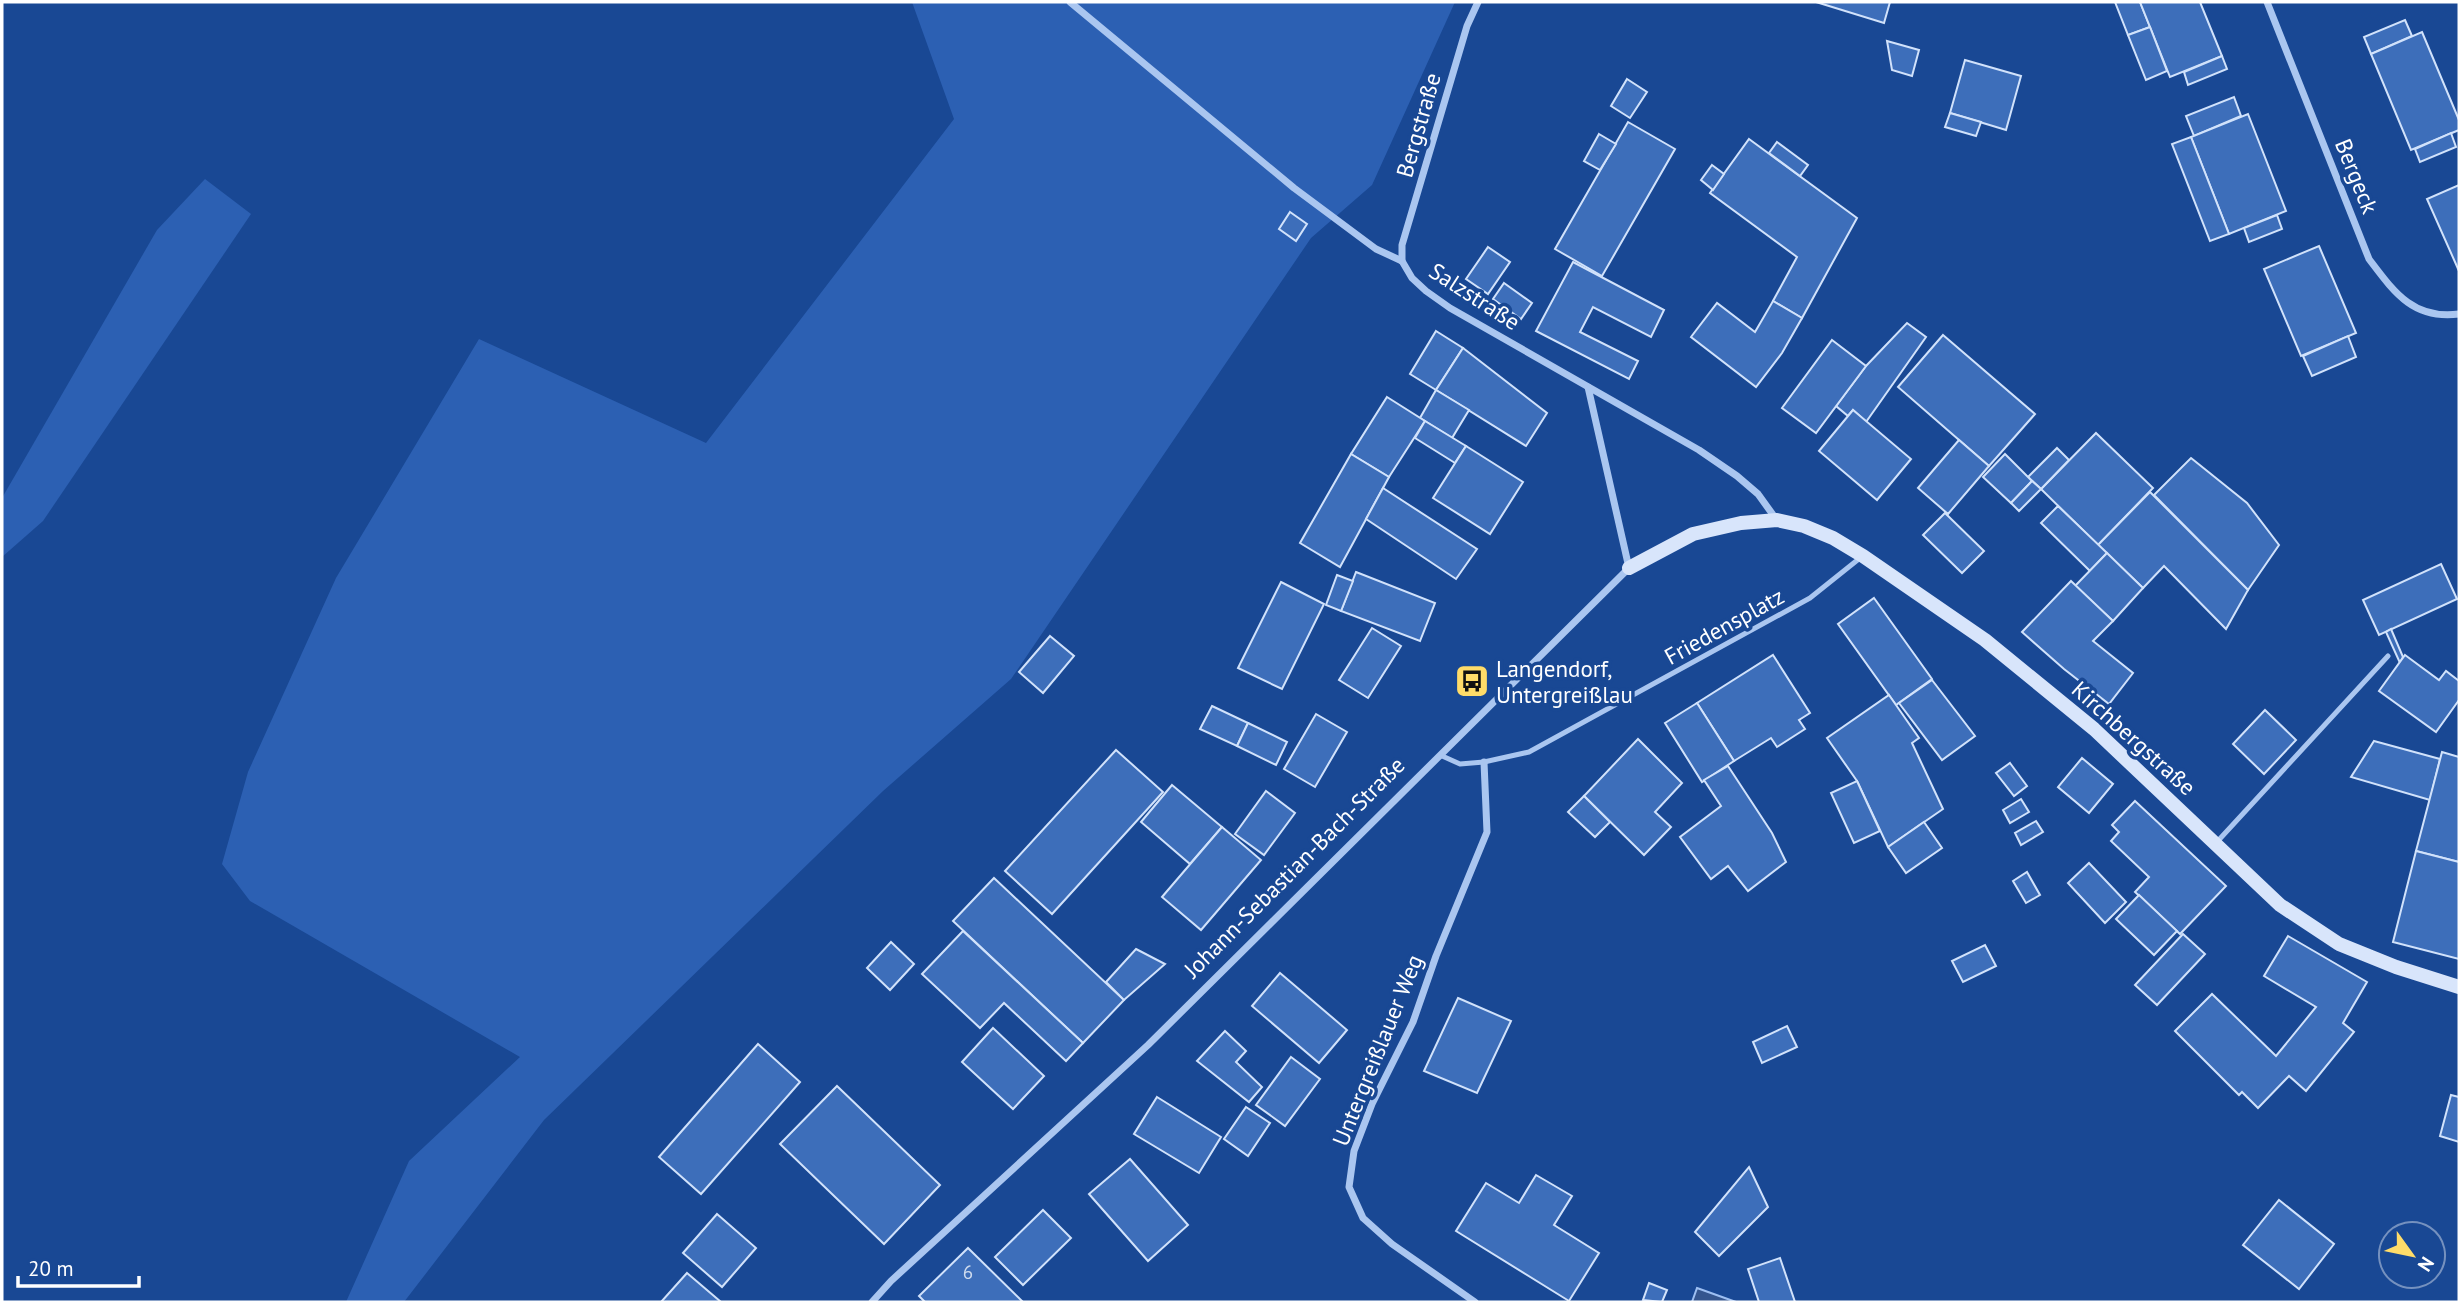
<svg xmlns="http://www.w3.org/2000/svg" width="2461" height="1304" viewBox="0 0 2461 1304" font-family="'PT Sans',sans-serif">
<rect width="100%" height="100%" fill="#194894"/>
<!-- green -->
<g fill="#2c60b3">
<path d="M912,2h543l-83,183 -61,53 -300,441 -128,112 -339,329 -140,182h-58l63,-141 111,-104 -270,-156 -28,-37 26,-92 88,-194 143,-239 227,104 248,-324z"/>
<path d="M205,179l46,35 -208,307 -41,36v-59l155,-268z"/>
</g>
<!-- water -->
<path fill="#35568f" stroke="#9dbff2" stroke-width="2" d="M1697,1288l39,14h-44z"/>
<!-- building -->
<g fill="#3d6eba" stroke="#d1e2fb" stroke-width="2">
<path d="M1816,2h74l-6,21z"/>
<path d="M2115,2h25l10,25 -22,8z"/>
<path d="M2140,2h60l22,54 -52,21z"/>
<path d="M2405,20l7,16 -41,18 -7,-17z"/>
<path d="M2150,27l17,44 -21,9 -18,-45z"/>
<path d="M2422,32l37,88v10l-48,20 -40,-96z"/>
<path d="M1887,41l32,9 -7,26 -20,-6z"/>
<path d="M2222,56l5,13 -39,16 -4,-13z"/>
<path d="M1965,60l56,16 -15,54 -56,-17z"/>
<path d="M1627,79l20,13 -17,26 -19,-12z"/>
<path d="M2234,97l7,19 -47,20 -8,-20z"/>
<path d="M1950,113l31,9 -5,14 -31,-9z"/>
<path d="M2248,114l38,97 -57,23 -38,-97z"/>
<path d="M1628,122l47,27 -73,127 -47,-27z"/>
<path d="M2451,133l5,14 -36,15 -5,-13z"/>
<path d="M1599,134l17,10 -16,26 -16,-9z"/>
<path d="M2191,137l38,97 -19,7 -38,-97z"/>
<path d="M1749,139l108,79 -55,100 -29,-17 24,-44 -87,-64z"/>
<path d="M1777,142l31,23 -8,11 -31,-23z"/>
<path d="M1712,165l12,9 -11,16 -12,-10z"/>
<path d="M2459,185v86l-32,-72z"/>
<path d="M1290,212l17,12 -11,17 -17,-12z"/>
<path d="M2277,215l5,14 -33,13 -5,-14z"/>
<path d="M2319,246l37,87 -55,23 -37,-87z"/>
<path d="M1488,247l22,15 -22,32 -22,-15z"/>
<path d="M1573,262l91,48 -13,27 -58,-30 -13,25 58,29 -9,18 -93,-48z"/>
<path d="M1504,283l28,20 -11,16 -28,-20z"/>
<path d="M1773,301l29,17 -20,35 -26,34 -65,-50 26,-34 38,29z"/>
<path d="M1907,323l19,14 -60,85 -13,-12 -5,6 -12,-10 30,-40z"/>
<path d="M1436,331l27,17 -27,42 -26,-16z"/>
<path d="M1943,335l92,79 -46,52 -91,-79z"/>
<path d="M2348,336l8,21 -44,19 -9,-20z"/>
<path d="M1832,340l34,26 -50,67 -34,-25z"/>
<path d="M1463,348l84,65 -21,33 -90,-56z"/>
<path d="M1436,390l33,20 -17,28 -32,-20z"/>
<path d="M1387,397l38,24 -36,56 -38,-23z"/>
<path d="M1853,410l58,49 -34,41 -58,-49z"/>
<path d="M1425,421l41,25 -11,17 -40,-25z"/>
<path d="M2096,433l57,55 -55,57 -57,-56z"/>
<path d="M1959,440l30,26 -41,48 -30,-26z"/>
<path d="M1466,446l57,36 -33,52 -57,-36z"/>
<path d="M2057,448l12,12 -28,29 -13,-12z"/>
<path d="M1351,454l38,23 -49,90 -40,-24z"/>
<path d="M2005,454l27,27 -21,22 -28,-26z"/>
<path d="M2191,458l56,45 32,42 -31,45 -94,-95z"/>
<path d="M2032,481l9,8 -22,22 -8,-8z"/>
<path d="M1383,488l94,61 -21,30 -90,-60z"/>
<path d="M2150,492l98,98 -22,39 -62,-63 -21,22 -45,-43z"/>
<path d="M2058,506l49,47 -17,18 -49,-48z"/>
<path d="M1945,513l39,38 -22,22 -39,-38z"/>
<path d="M2107,553l36,35 -30,33 -38,-35z"/>
<path d="M2441,564l16,35 -78,36 -16,-35z"/>
<path d="M1356,572l79,31 -15,38 -79,-30z"/>
<path d="M1337,575l16,6 -12,30 -15,-6z"/>
<path d="M2071,581l42,40 -20,20 40,32 -24,31 -45,-35 -42,-37z"/>
<path d="M1281,582l43,22 -42,85 -44,-21z"/>
<path d="M1874,598l58,81 -36,26 -58,-81z"/>
<path d="M1372,628l29,18 -33,52 -29,-18z"/>
<path d="M2391,629l12,28 -3,6 -14,-31z"/>
<path d="M1050,636l24,20 -31,37 -24,-21z"/>
<path d="M1773,655l37,58 -11,7 6,9 -28,18 -6,-9 -37,23 -37,-58z"/>
<path d="M2405,655l34,25 7,-9 13,10v19l-23,32 -57,-41z"/>
<path d="M1932,680l43,56 -33,24 -43,-57z"/>
<path d="M1889,695l30,43 -7,5 31,66 -55,38 -31,-66 -30,-43z"/>
<path d="M1697,703l37,58 -32,21 -37,-59z"/>
<path d="M1212,706l36,17 -11,23 -37,-17z"/>
<path d="M2265,710l31,30 -32,34 -31,-30z"/>
<path d="M1316,714l31,18 -32,55 -31,-18z"/>
<path d="M1248,723l39,19 -11,23 -39,-19z"/>
<path d="M1638,739l44,44 -27,29 16,15 -27,28 -60,-59z"/>
<path d="M2374,741l66,18 -10,41 -79,-23z"/>
<path d="M1116,750l47,42 -111,122 -47,-43z"/>
<path d="M2442,752l17,5v105l-43,-11z"/>
<path d="M2082,758l31,26 -24,29 -31,-26z"/>
<path d="M2010,763l17,23 -13,10 -18,-23z"/>
<path d="M1728,766l44,67 14,29 -38,29 -20,-25 -17,13 -31,-42 41,-31 -17,-26z"/>
<path d="M1857,781l23,50 -26,12 -23,-50z"/>
<path d="M1172,785l50,42 -32,37 -49,-42z"/>
<path d="M1266,791l29,22 -31,42 -29,-21z"/>
<path d="M1584,796l26,26 -15,15 -27,-25z"/>
<path d="M2021,799l8,13 -19,11 -7,-13z"/>
<path d="M2135,801l91,85 -46,48 -45,-42 14,-15 -38,-36 8,-9 -7,-7z"/>
<path d="M2036,821l7,11 -22,13 -6,-12z"/>
<path d="M1924,822l18,26 -36,25 -18,-26z"/>
<path d="M1222,827l39,33 -60,70 -39,-33z"/>
<path d="M2416,851l43,11v97l-66,-17z"/>
<path d="M2089,863l37,39 -21,21 -37,-40z"/>
<path d="M2027,872l13,23 -14,8 -13,-22z"/>
<path d="M994,878l130,122 -41,43 -130,-122z"/>
<path d="M2139,895l38,36 -23,24 -38,-36z"/>
<path d="M963,931l120,112 -17,18 -62,-58 -24,25 -58,-54z"/>
<path d="M2183,934l22,20 -48,51 -22,-20z"/>
<path d="M2288,936l79,46 -24,41 11,9 -48,59 -17,-15 -31,32 -16,-16 -3,3 -64,-64 37,-37 64,62 40,-49 -52,-31z"/>
<path d="M891,942l23,22 -24,26 -23,-22z"/>
<path d="M1985,945l11,21 -33,16 -11,-21z"/>
<path d="M1136,949l29,15 -41,36 -18,-18z"/>
<path d="M1280,973l67,57 -28,33 -67,-57z"/>
<path d="M1458,998l53,23 -34,72 -53,-22z"/>
<path d="M1787,1026l10,21 -35,16 -9,-21z"/>
<path d="M993,1028l51,48 -31,33 -51,-47z"/>
<path d="M1225,1031l21,20 -10,11 26,25 -13,15 -52,-41z"/>
<path d="M758,1044l42,38 -99,112 -42,-37z"/>
<path d="M1291,1057l29,22 -35,47 -29,-21z"/>
<path d="M837,1086l103,99 -56,59 -104,-100z"/>
<path d="M2451,1095l8,2v45l-19,-6z"/>
<path d="M1157,1097l64,40 -22,36 -65,-39z"/>
<path d="M1246,1107l24,16 -22,33 -24,-17z"/>
<path d="M1130,1159l58,66 -40,36 -59,-67z"/>
<path d="M1749,1167l19,40 -49,49 -24,-24z"/>
<path d="M1536,1175l36,21 -18,29 45,28 -30,48 -113,-70 30,-48 33,20z"/>
<path d="M2279,1200l55,44 -35,45 -56,-44z"/>
<path d="M1043,1210l28,28 -48,47 -28,-28z"/>
<path d="M717,1214l39,34 -34,39 -39,-34z"/>
<path d="M968,1248l55,54h-98l-6,-6z"/>
<path d="M1780,1258l15,44h-36l-11,-33z"/>
<path d="M687,1273l34,29h-60z"/>
<path d="M1649,1283l18,7 -5,12 -19,-2z"/>
</g>
<g fill="none" stroke-linecap="round" stroke-linejoin="round">
<!-- lane -->
<g stroke="#aac6f0" stroke-width="5">
<path d="M1440,755l20,9 24,-2 45,-10 281,-154 50,-40"/>
<path d="M2216,843l172,-187"/>
</g>
<!-- street -->
<g stroke="#aac6f0" stroke-width="7">
<path d="M1070,2l224,186 82,61 26,12 10,17 14,13 24,17 249,142 38,26 21,18 18,25"/>
<path d="M2267,2l102,257c25,33 44,61 90,55"/>
<path d="M1402,261v-16l65,-219 11,-24"/>
<path d="M872,1302l19,-21 257,-236 481,-477 -41,-181"/>
<path d="M1475,1302l-83,-58 -29,-26 -14,-31 5,-36 18,-47 41,-82 23,-66 51,-124 -3,-70"/>
</g>
<!-- secondary -->
<path stroke="#d8e5fb" stroke-width="14" d="M1629,568l64,-34 48,-11 36,-3 27,6 29,12 30,18 122,84 109,89 186,176 59,39 57,23 63,20"/>
</g>
<!-- icons -->
<defs>
<g id="bus-square" transform="scale(1.75)"><rect x="-9" y="-9" width="18" height="18" rx="4" fill="#ffdc69" stroke="#194894"/><path d="M-5-6H5V4H4V6H2V4H-2V6H-4V4H-5ZM-3.5-4V0h7V-4ZM-3.5 1.2v1.5H-2V1.2ZM2 1.2v1.5H3.5V1.2Z" fill="#111"/></g>
</defs>
<g fill-rule="evenodd">
<use href="#bus-square" x="1472" y="681"/>
</g>
<g text-anchor="middle" dominant-baseline="central" stroke-width="7" stroke-linejoin="round" paint-order="stroke">
<!-- number labels -->
<g font-size="19" fill="#cedbee">
<text x="968" y="1272">6</text>
</g>
<!-- street labels -->
<g font-size="23" fill="#fff" stroke="#194894">
<text transform="translate(1418 125) rotate(-74)">Bergstraße</text>
<text transform="translate(2357 176) rotate(68)">Bergeck</text>
<text transform="translate(1475 296) rotate(33)">Salzstraße</text>
<text transform="translate(1724 626) rotate(-29)">Friedensplatz</text>
<text transform="translate(2134 738) rotate(42)">Kirchbergstraße</text>
<text transform="translate(1294 867) rotate(-45)">Johann-Sebastian-Bach-Straße</text>
<text transform="translate(1377 1050) rotate(-68)">Untergreißlauer Weg</text>
</g>
<!-- poi labels -->
<g font-size="23" fill="#fff" stroke="#194894" text-anchor="start">
<text x="1496" y="668">Langendorf,<tspan x="1496" dy="26">Untergreißlau</tspan></text>
</g>
</g>
<!-- border -->
<rect width="2461" height="1304" fill="none" stroke="#ffffff" stroke-width="7"/>
<!-- north arrow -->
<g transform="translate(2412 1255) rotate(123)"><circle r="33" fill="#194894" stroke="#7591bf" stroke-width="2"/>
<path d="M0-5L12 26L0 18L-12 26Z" fill="#ffdc69"/>
<text y="-10" font-size="19" font-weight="bold" text-anchor="middle" fill="#ffffff">N</text>
</g>
<!-- scale -->
<path d="M18 1276v10h121v-10" fill="none" stroke="#ffffff" stroke-width="3.5"/>
<text x="28" y="1276" font-size="21" fill="#ffffff" stroke="#194894" stroke-width="5" paint-order="stroke">20 m</text>
</svg>
